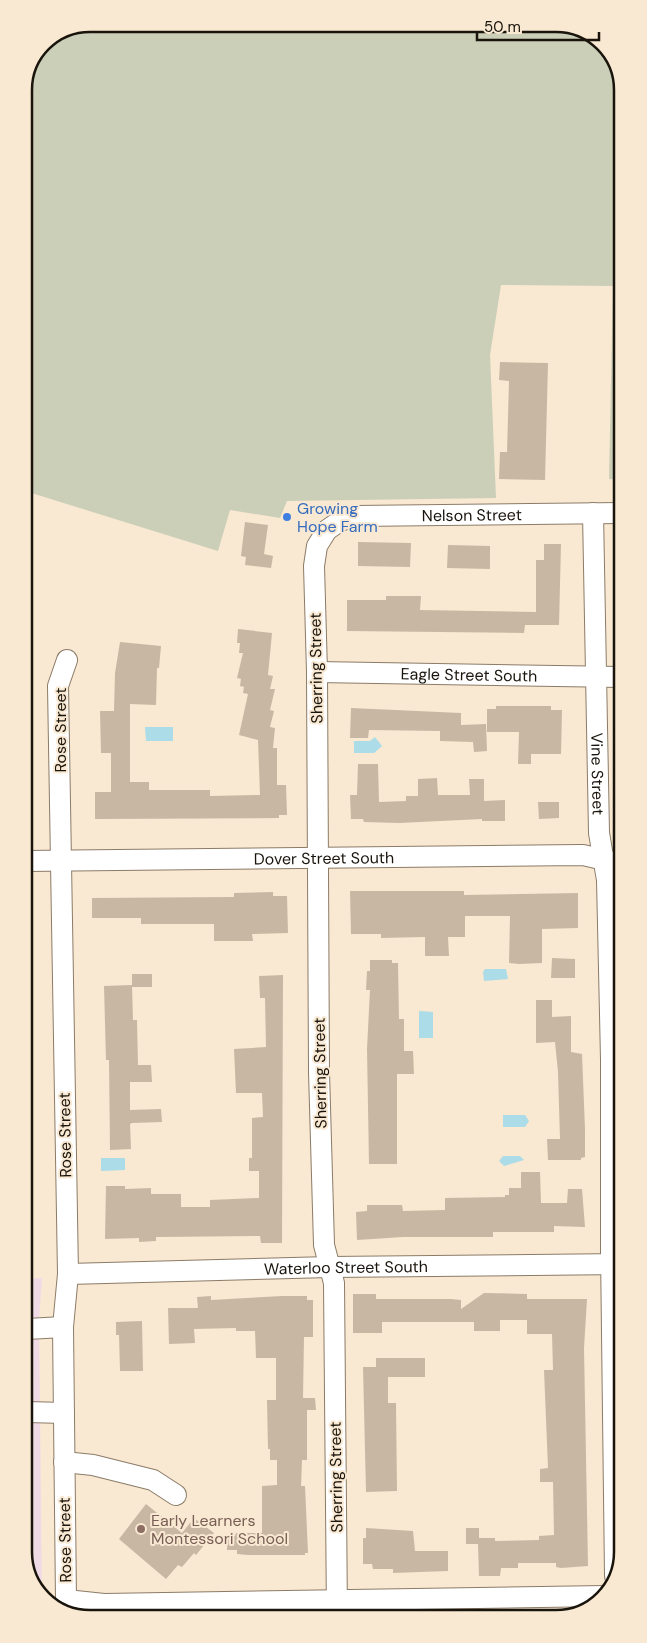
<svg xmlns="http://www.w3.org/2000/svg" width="647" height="1643" viewBox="0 0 647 1643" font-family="'DM Sans',sans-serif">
<rect width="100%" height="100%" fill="#f9e8d2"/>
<!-- education -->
<path fill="#f0dae6" d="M42,1278l-3,41 3,276 -15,-21v-295z"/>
<!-- green -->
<path fill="#cbcfb7" d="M91,24h470l36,14 23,31 1,411 -12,-1 4,-193 -112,-1 -11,70 6,143 -209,3 -7,17 -50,-8 -12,41 -193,-60 -1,-404 20,-44z"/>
<!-- water -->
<g fill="#abdce7">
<path d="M145,727h28v14h-27z"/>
<path d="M375,737l7,9 -8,7h-20v-12h16z"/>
<path d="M485,969h21l2,10 -24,2 -1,-9z"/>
<path d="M419,1011l14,1v26h-14z"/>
<path d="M503,1115h22l4,6 -4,6h-22z"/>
<path d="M503,1156h17l4,4 -20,6 -5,-5z"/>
<path d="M101,1158h24v12l-24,1z"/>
</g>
<!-- building -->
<g fill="#c8b8a3">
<path d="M500,362l48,1 -3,117 -46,-1 1,-27h7l2,-71 -10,-1z"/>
<path d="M245,522l23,3 -4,29 9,2 -2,12 -26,-3 1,-8 -5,-1z"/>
<path d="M358,542l53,1 -1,24 -52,-1z"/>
<path d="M544,544h17l-2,81h-34l-1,8 -177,-2v-31h39v-4h35l-1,14 116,2v-52h8z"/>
<path d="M448,545l42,1v23l-43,-1z"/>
<path d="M238,629l34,4 -4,42 5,1 -3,13h5l-5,21 4,1 -4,16 5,1 -2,20h4v37h9l1,30h-8v3l-184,1v-27h16v-39h-10l-1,-42h14l1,-38 5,-31 41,4 -2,22h-2l-1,37 -26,-1v78h19v8h61v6l50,-1 -2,-55 -19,-5 9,-41 -5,-1 1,-6 -4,-1 1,-7 -4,-1 6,-25h-4l1,-10h-3z"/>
<path d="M496,706h55v4h11l-1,44h-30v10h-13l1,-32h-32v-23h9z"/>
<path d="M351,708l110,5v12l25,-1 1,27 -13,1 -1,-10 -33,-1v-10l-71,-1 -1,8h-18z"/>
<path d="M358,764h20l1,38 27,-1v-5h12v-17l19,-1 1,17h32l-1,-16h15v22l21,-1v21h-23v-2l-83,4 -35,-1 -1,-3h-12l-1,-24h7z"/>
<path d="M538,802h21v16l-20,1z"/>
<path d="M350,891h114v4l114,-2v35l-36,1v34l-23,1 -10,-1 1,-47h-45v21h-17l1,19h-24v-19l-44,1v-4h-30z"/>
<path d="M273,892v4h14l1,37 -36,1 1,7h-39v-17h-73v-6h-49v-20l142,-1v-4z"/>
<path d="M552,958l23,1v19h-24z"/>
<path d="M370,960h22v3h6l1,56h5v32h9l1,23h-17v90h-28l-2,-115 3,-59h-4l1,-19h3z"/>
<rect x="132" y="974" width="20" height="13"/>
<path d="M283,975l-1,268h-21l-1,-7 -100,1h-4v4l-17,1v-4l-34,1 1,-53h19v3l26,-1v6h30v13h29v-7l49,-2v-27h-10v-13h3v-40l11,-1 -1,-24h-26l-2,-44 32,-2 -1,-49h-5l-1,-22z"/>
<path d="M132,985l1,35h4l1,45h13l1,17h-22v28l31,-1 1,13 -30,1 -2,1 1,25 -21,1 -1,-90h-3l-2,-74z"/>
<path d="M536,1000h16v17l19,-1v36l11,2 3,75v28l-4,1v2h-33l-1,-21h13l-2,-67 -3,-30 -19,1z"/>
<path d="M521,1172h19l1,31h26l1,-14h14l3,38 -31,-1v6h-61v5h-90l-46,3 -1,-28 11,-1v-6h35l1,6 42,-1v-12l60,-1v-2h4v-7h12z"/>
<path d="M484,1293l43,1v5h60l-3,49 4,218 -27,2 -5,-1v-4h-38v5h-17l-1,8h-21l-1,-32h-12v-16h13v10h16v3l44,-1v-4l15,-1 -1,-53h-13v-13l8,-1 -4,-98h9l-1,-36h-25v-14h-27v11h-26v-9h-92v11h-29v-39h23v5h75l10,1v9z"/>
<path d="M211,1296v4l71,-4h25v4h6v37h-9l-1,61h12l1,12h-9v50h-5l-1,26h4l3,67h-3v2h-57l-11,-1v-4h-10v-14h8l1,-3h26v-47l15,-1v-25h-7v-11h-2l-1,-49h9v-42h-20l-1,-27h-19v-3l-42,1 1,14 -26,1 -1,-36h30l-1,-11z"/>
<path d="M142,1321l1,50h-23l-1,-36h-3v-13z"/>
<path d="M376,1358h49v19h-37v26h8l1,88 -31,1 -3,-125h13z"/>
<path d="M146,1504l36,29 12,-15 20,15 -18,22 -2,-2 -12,14 -4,-2 -12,14 -47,-40z"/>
<path d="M366,1528l47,3 2,20h33v20l-55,2v-4h-20l-1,-5h-9v-26h3z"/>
</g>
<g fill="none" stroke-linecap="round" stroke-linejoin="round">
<!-- minor casing -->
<g stroke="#8b7c68" stroke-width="22">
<g id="minor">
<path id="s1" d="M593,513l6,320 8,47 4,179v192l4,325"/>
<path id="s2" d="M317,672l304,5"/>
<path id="s3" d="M26,861l557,-6 39,9"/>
<path id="s4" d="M68,1274l262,-7 293,-3"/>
<path d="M27,1329l36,-2"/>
<path d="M27,1412l37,1"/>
<path d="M64,1462l29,3 60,15 23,15"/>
<path d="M66,1600l38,4 501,-8"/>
<path d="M64,1611l2,-11 -3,-273 5,-53 -10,-588 9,-26"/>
<path id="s5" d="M337,1617l-3,-334 -10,-38 -5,-173 -2,-400 -3,-106 3,-20 10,-16 13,-9 15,-5 266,-3"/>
</g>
</g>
<!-- minor -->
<use href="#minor" stroke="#fff" stroke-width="20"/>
</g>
<!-- markers -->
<circle fill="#3f7fe0" stroke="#f9e8d2" stroke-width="2" cx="287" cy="517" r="5"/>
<circle fill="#8d6e63" stroke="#f9e8d2" stroke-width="2" cx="141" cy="1529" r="5"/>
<g text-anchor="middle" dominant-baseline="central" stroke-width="4" stroke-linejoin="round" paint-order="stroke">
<!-- shop labels -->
<g font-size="16" fill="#366cbe" stroke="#f9e8d2" text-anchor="start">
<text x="297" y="508">Growing<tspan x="297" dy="18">Hope Farm</tspan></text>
</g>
<!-- street labels -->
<g font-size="16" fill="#19140c" stroke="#f9e8d2">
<text stroke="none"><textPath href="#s5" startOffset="1240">Nelson Street</textPath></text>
<text transform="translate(316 668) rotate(-91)">Sherring Street</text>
<text stroke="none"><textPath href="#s2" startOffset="152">Eagle Street South</textPath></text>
<text transform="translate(60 730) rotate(-90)">Rose Street</text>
<text stroke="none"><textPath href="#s1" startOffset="261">Vine Street</textPath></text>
<text stroke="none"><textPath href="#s3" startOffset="298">Dover Street South</textPath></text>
<text transform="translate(320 1073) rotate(-91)">Sherring Street</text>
<text transform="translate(65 1135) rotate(-91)">Rose Street</text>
<text stroke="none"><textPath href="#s4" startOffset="278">Waterloo Street South</textPath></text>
<text transform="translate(336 1477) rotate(-91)">Sherring Street</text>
<text transform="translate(65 1540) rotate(-91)">Rose Street</text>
</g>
<!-- education labels -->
<g font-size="16" fill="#785e54" stroke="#f9e8d2" text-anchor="start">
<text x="151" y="1520">Early Learners<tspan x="151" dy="18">Montessori School</tspan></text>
</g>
</g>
<!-- crop -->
<path d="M0 0H647V1643H0ZM90 32H556A58 58 0 0 1 614 90V1552A58 58 0 0 1 556 1610H90A58 58 0 0 1 32 1552V90A58 58 0 0 1 90 32Z" fill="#f9e8d2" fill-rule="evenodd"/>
<path fill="none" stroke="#19140c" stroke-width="2.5" d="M90 32H556A58 58 0 0 1 614 90V1552A58 58 0 0 1 556 1610H90A58 58 0 0 1 32 1552V90A58 58 0 0 1 90 32Z"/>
<!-- scale -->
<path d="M477 32v8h122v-8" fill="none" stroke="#19140c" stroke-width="2.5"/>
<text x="484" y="32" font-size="15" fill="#19140c" stroke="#f9e8d2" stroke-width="4" paint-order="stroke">50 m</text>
</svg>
